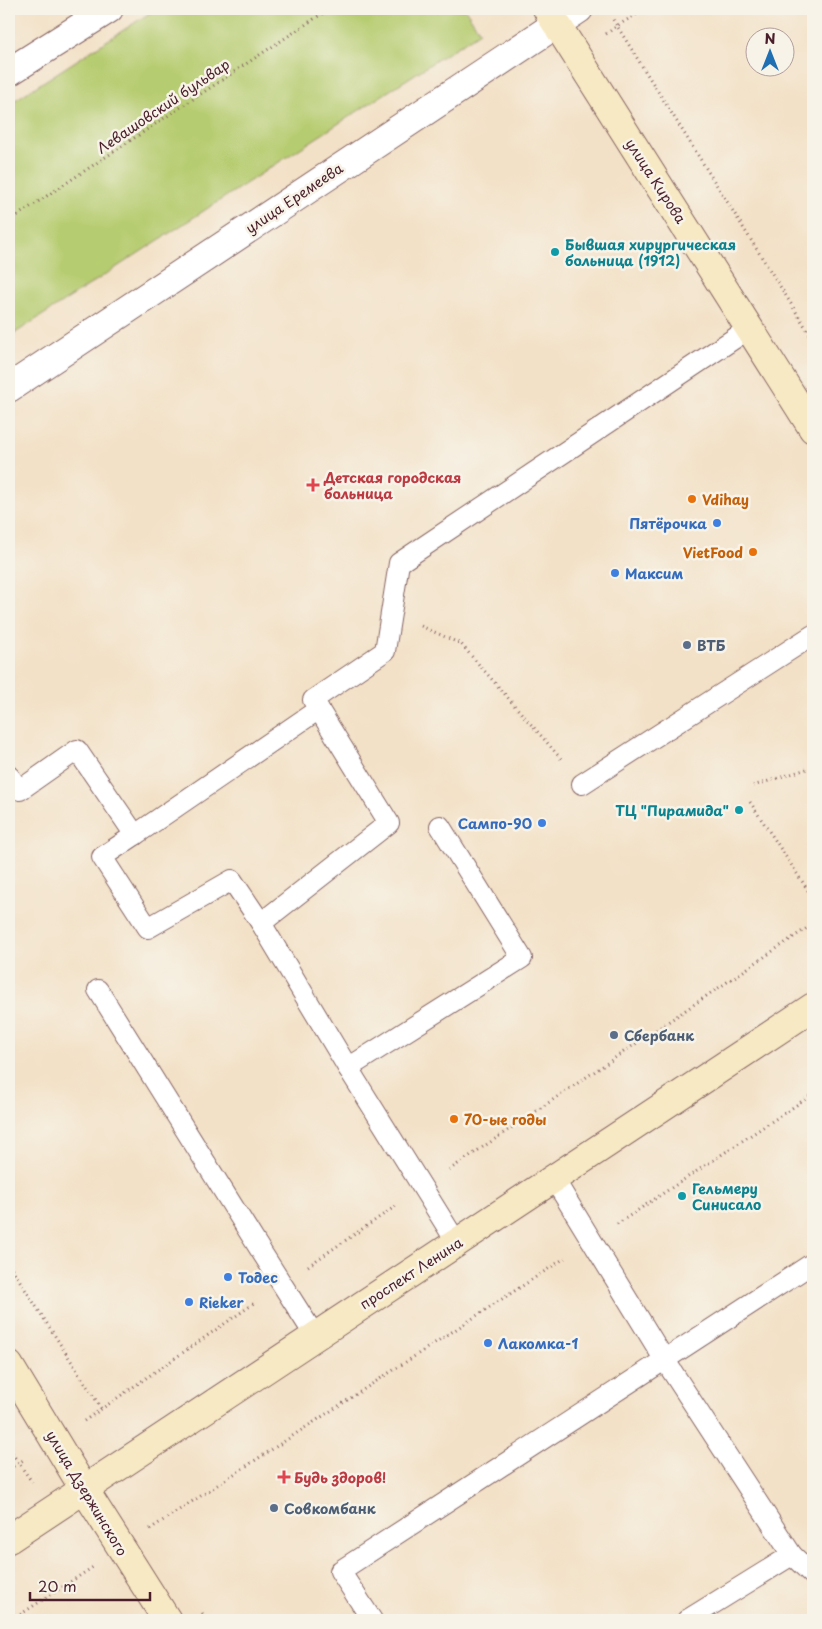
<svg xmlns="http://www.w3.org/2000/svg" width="822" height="1629" viewBox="0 0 822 1629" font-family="'Playpen Sans',sans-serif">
<rect width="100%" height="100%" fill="#f7f3e8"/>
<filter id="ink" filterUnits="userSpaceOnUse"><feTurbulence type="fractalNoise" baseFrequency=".02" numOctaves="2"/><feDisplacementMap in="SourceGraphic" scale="10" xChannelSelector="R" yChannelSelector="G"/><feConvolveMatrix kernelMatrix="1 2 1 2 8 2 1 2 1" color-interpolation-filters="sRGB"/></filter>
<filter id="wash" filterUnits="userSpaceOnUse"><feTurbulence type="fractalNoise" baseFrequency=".0096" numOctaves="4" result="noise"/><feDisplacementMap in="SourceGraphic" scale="20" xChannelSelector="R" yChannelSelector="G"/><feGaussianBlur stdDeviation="1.12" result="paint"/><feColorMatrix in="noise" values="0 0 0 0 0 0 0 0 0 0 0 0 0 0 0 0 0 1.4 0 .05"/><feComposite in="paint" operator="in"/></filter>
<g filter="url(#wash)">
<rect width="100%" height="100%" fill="#f3e1c7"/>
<!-- green -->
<path fill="#b6cc70" stroke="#80764e" d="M156,9h309l15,23 -471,305v-233z"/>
</g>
<g filter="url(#ink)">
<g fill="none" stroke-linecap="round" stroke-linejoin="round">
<!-- lane casing -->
<g stroke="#856362" stroke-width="22">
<g id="lane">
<path d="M9,776l11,14 57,-40 58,85 -33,22 46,71 84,-48 29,43"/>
<path d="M582,784l231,-149"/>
<path d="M135,835l184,-126"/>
<path d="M98,990l161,258 56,88"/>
<path d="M348,1068l174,-110 -82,-132"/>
<path d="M554,1179l110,180 128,196 21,20"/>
<path d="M457,1243l-109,-175 -87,-145 128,-100 -76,-123 72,-49 14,-88 351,-235"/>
<path d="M372,1620l-32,-49 473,-308"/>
<path d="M687,1620l105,-65"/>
</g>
</g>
<!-- street casing -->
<g stroke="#856362" stroke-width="30">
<g id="street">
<path d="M9,72l100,-63"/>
<path d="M9,388l570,-379"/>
</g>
</g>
<!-- secondary casing -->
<g stroke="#856362" stroke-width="30">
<g id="secondary">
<path d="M547,9l266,420"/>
<path d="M9,1365l75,124 83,131"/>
<path d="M9,1539l804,-532"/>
</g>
</g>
<!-- path -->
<g stroke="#856362" stroke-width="3" stroke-dasharray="1 4" stroke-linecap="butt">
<path d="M645,9l-28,17 196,313"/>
<path d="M606,34l11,-8 -5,-8"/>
<path d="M9,221l320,-212"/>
<path d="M421,626l40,18 102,117"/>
<path d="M753,786l60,-19"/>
<path d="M750,802l63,96"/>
<path d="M449,1170l364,-246"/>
<path d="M617,1224l196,-130"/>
<path d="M9,1264l92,144"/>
<path d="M308,1266l88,-60"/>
<path d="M84,1421l172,-119"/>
<path d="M9,1449l23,33"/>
<path d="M9,1469l16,-10"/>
<path d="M150,1529l415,-271"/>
<path d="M202,1613l5,7"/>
<path d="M12,1620l81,-53"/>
</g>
<!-- lane -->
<use href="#lane" stroke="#fff" stroke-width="20"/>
<!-- street -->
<use href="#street" stroke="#fff" stroke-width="28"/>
<!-- secondary -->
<use href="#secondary" stroke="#f7e9c3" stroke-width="28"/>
</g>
</g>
<!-- markers -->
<g fill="#0f9aa8" stroke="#f7f3e8" stroke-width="2">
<circle cx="555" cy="252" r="5"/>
<circle cx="739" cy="810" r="5"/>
<circle cx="682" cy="1196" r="5"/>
</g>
<g fill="#e0444e" stroke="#f7f3e8" stroke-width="2">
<path d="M310.5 477.5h5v5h5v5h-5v5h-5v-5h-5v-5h5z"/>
<path d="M281.5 1469.5h5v5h5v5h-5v5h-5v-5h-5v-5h5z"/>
</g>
<g fill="#e8710a" stroke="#f7f3e8" stroke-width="2">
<circle cx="692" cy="499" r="5"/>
<circle cx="753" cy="552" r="5"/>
<circle cx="454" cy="1119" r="5"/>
</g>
<g fill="#3f7fe0" stroke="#f7f3e8" stroke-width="2">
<circle cx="717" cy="523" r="5"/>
<circle cx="615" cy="573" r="5"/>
<circle cx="542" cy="823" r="5"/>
<circle cx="228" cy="1277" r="5"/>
<circle cx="189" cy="1302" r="5"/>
<circle cx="488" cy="1343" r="5"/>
</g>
<g fill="#5c6f8a" stroke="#f7f3e8" stroke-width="2">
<circle cx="687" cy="645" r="5"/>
<circle cx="614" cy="1035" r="5"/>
<circle cx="274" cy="1508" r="5"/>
</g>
<g text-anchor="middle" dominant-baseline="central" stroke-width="5" stroke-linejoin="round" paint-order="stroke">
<!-- street labels -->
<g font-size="14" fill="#4a1f2b" stroke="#f7f3e8">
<text transform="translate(163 106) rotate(-34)">Левашовский бульвар</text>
<text transform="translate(656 181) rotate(57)">улица Кирова</text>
<text transform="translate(294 198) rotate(-34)">улица Еремеева</text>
<text transform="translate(411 1273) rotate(-33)">проспект Ленина</text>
<text transform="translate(87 1493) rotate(59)">улица Дзержинского</text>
</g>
<!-- culture labels -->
<g font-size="14" font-weight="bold" fill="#0d838f" stroke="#f7f3e8" text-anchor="start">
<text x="565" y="244">Бывшая хирургическая<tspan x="565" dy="16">больница (1912)</tspan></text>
<text x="729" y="810" text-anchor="end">ТЦ "Пирамида"</text>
<text x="692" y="1188">Гельмеру<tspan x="692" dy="16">Синисало</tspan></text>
</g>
<!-- health labels -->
<g font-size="14" font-weight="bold" fill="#be3a42" stroke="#f7f3e8" text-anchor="start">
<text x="324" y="477">Детская городская<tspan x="324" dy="16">больница</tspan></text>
<text x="294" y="1477">Будь здоров!</text>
</g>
<!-- food labels -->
<g font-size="14" font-weight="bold" fill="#c56008" stroke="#f7f3e8" text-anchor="start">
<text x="702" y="499">Vdihay</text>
<text x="743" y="552" text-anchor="end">VietFood</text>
<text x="464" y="1119">70-ые годы</text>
</g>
<!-- shop labels -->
<g font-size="14" font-weight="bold" fill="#366cbe" stroke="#f7f3e8" text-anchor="start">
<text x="707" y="523" text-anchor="end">Пятёрочка</text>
<text x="625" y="573">Максим</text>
<text x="532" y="823" text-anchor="end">Сампо-90</text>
<text x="238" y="1277">Тодес</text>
<text x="199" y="1302">Rieker</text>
<text x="498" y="1343">Лакомка-1</text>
</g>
<!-- service labels -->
<g font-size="14" font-weight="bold" fill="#4e5e75" stroke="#f7f3e8" text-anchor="start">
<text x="697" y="645">ВТБ</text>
<text x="624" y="1035">Сбербанк</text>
<text x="284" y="1508">Совкомбанк</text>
</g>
</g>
<!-- margin -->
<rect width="822" height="1629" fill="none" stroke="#f7f3e8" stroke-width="30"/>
<!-- north arrow -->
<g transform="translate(770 52)"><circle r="24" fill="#f7f3e8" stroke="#b29e9c"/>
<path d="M0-4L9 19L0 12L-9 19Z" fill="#1f6fb2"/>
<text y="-8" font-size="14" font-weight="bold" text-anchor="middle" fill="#4a1f2b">N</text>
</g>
<!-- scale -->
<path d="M30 1592v8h120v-8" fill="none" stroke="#4a1f2b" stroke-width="2.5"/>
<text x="38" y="1592" font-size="15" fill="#4a1f2b" stroke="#f7f3e8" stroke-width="4" paint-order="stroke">20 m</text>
</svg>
